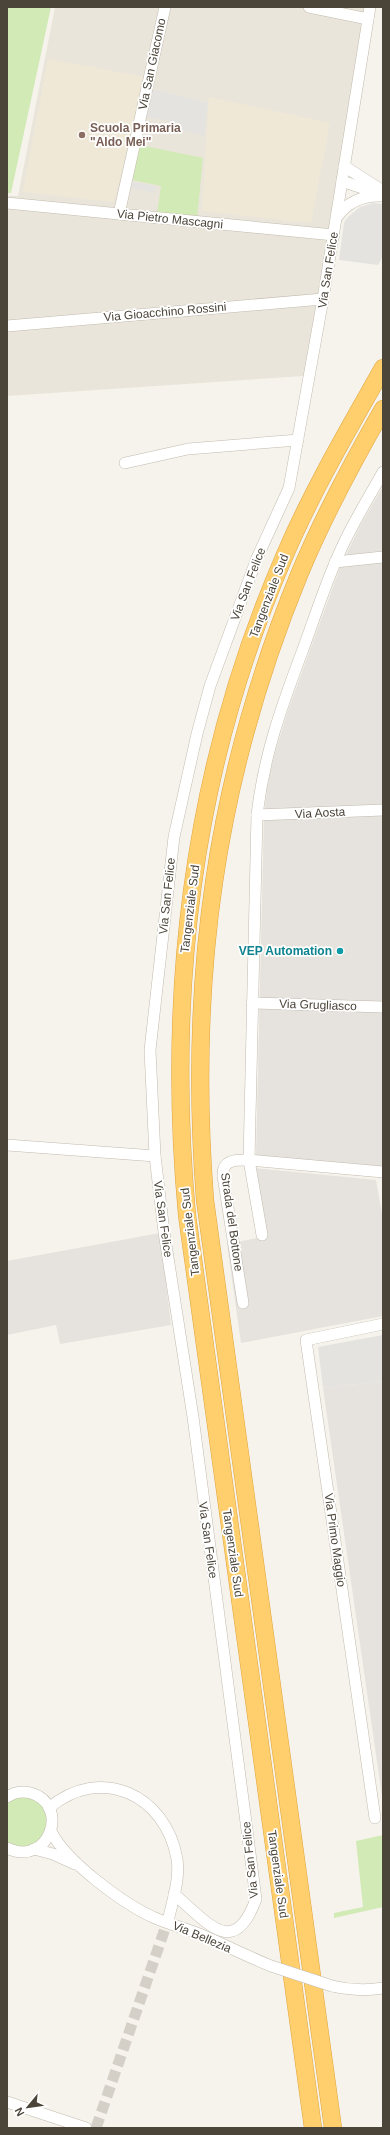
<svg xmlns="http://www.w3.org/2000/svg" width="390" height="2135" viewBox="0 0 390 2135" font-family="Arial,sans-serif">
<rect width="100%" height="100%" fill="#f6f3ec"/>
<!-- residential -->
<path fill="#eae5da" d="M55,7h312l-63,369 -297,20v-200h11z"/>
<!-- industrial -->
<g fill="#e6e2dd">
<path d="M383,486v681l-127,-11 8,-340 3,-27 6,-29 14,-47 54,-148 19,-39z"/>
<path d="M254,1168l122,12 7,39v97l-142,27 -14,-99 40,-8z"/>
<path d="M160,1233l11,92 -111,19 -4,-19 -49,10v-74z"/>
<path d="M383,1381v422l-60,-415z"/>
</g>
<!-- education -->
<g fill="#efe8d6">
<path d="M48,59l97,18 -31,125 -91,-10z"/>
<path d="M209,97l121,26 -19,100 -109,-12z"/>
</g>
<!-- green -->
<g fill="#d2eab5">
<path d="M7,7h44l-40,186h-4z"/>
<path d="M140,145l63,13 -6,60 -40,-4 4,-28 -29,-6z"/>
<path d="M34,1794l18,25 -15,29h-30v-51z"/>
<path d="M383,1835v72l-49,11v-5l29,-6 -7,-66z"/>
</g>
<!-- parking -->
<g fill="#e5e3e0">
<path d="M152,89l56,14 -4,33 -27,-7v-6l-31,-6z"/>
<path d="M132,182l24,4 -1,7 -24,-5z"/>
<path d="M374,203l9,1v52l-5,9 -39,-5 5,-37 3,-5 13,-11z"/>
<path d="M383,1335v46l-60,7 -5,-41z"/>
</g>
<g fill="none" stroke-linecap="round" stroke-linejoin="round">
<!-- minor-tunnel -->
<path stroke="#d4d0c8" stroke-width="11" stroke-dasharray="11 5.5" stroke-linecap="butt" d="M96,2128l73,-211"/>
<!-- minor casing -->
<g stroke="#c2bbae" stroke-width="12">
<g id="minor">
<path d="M309,7l59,12"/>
<path d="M344,166l39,25"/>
<path d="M342,181l35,12"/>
<path d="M7,203l327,32"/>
<path d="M119,214l46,-207"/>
<path d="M337,217c11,-16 26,-22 46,-21"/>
<path d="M7,326l316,-27"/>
<path d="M125,463l63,-14 110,-9"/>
<path d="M335,562l48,-5"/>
<path d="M257,815l126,-5"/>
<path d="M252,1003l131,4"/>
<path d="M7,1145l148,11"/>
<path d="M262,1235l-13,-75 8,-345c7,-60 24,-107 45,-163 13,-35 24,-71 40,-105 12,-26 27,-50 41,-75"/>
<path d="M243,1303l-20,-127c-1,-17 13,-16 26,-16l134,12"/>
<path d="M7,1797c7,-5 16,-6 24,-4 40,12 18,75 -24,55"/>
<path d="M49,1808c52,-44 117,-13 128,51 3,19 -4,40 -8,58"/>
<path d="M375,1818l-69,-478 77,-16"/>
<path d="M51,1831c14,30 74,74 104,87 16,7 33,11 49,18 23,10 45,21 67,30"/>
<path d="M34,1849l19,5 22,10"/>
<path d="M174,1894c33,28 60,66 82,5l-63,-482 -29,-185 -9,-76 -5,-106 24,-213 23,-103 13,-48 47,-128 32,-70 34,-189 47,-292"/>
<path d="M332,1986c17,4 33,5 51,2"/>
<path d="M7,2102l79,26"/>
</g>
</g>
<!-- highway casing -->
<g stroke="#e0a43c" stroke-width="18">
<g id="highway">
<path d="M313,2128l-126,-913c-21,-227 6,-448 97,-658 28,-66 64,-127 99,-189"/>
<path d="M333,2128l-128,-928c-17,-221 10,-420 94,-625 24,-58 53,-112 84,-166"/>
</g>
</g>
<!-- minor -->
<use href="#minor" stroke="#fff" stroke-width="11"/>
<!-- highway -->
<use href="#highway" stroke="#ffcf6e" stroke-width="17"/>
<!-- minor-bridge casing -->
<g stroke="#c2bbae" stroke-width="12" stroke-linecap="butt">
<path id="minor-bridge" d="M271,1966l61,20"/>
</g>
<!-- minor-bridge -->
<use href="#minor-bridge" stroke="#fff" stroke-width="11"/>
</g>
<!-- markers -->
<circle fill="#8d6e63" stroke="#fff" stroke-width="1.5" cx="82" cy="135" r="4"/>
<circle fill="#0f9aa8" stroke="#fff" stroke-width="1.5" cx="340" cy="951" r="4"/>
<g text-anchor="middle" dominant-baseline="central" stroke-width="3.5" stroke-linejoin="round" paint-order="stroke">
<!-- street labels -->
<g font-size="12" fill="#4b4439" stroke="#fff">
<text transform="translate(152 64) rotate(-78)">Via San Giacomo</text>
<text transform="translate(170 219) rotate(6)">Via Pietro Mascagni</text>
<text transform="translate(328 270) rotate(-81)">Via San Felice</text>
<text transform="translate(165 312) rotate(-5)">Via Gioacchino Rossini</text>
<text transform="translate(248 584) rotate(-69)">Via San Felice</text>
<text transform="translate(269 596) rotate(-69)">Tangenziale Sud</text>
<text transform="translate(320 813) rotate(-3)">Via Aosta</text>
<text transform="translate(167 896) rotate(-84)">Via San Felice</text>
<text transform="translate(190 909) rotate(-83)">Tangenziale Sud</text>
<text transform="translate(318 1005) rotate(2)">Via Grugliasco</text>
<text transform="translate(163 1219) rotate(82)">Via San Felice</text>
<text transform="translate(232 1222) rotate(82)">Strada del Bottone</text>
<text transform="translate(190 1232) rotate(-97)">Tangenziale Sud</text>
<text transform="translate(208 1540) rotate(82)">Via San Felice</text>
<text transform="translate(335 1540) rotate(82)">Via Primo Maggio</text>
<text transform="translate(233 1553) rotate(82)">Tangenziale Sud</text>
<text transform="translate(250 1860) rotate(-96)">Via San Felice</text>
<text transform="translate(278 1874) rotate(82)">Tangenziale Sud</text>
<text transform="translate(202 1937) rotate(23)">Via Bellezia</text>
</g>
<!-- education labels -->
<g font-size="12" font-weight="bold" fill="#785e54" stroke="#fff" text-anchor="start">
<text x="90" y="128">Scuola Primaria<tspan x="90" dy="14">"Aldo Mei"</tspan></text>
</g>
<!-- culture labels -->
<g font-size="12" font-weight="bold" fill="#0d838f" stroke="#fff" text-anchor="end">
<text x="332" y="951">VEP Automation</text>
</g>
</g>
<!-- border -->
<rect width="390" height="2135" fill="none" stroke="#4b4439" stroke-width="16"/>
<!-- north arrow -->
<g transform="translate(28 2107) rotate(241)" stroke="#ffffff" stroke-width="3" paint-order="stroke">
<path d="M0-3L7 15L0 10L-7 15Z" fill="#4b4439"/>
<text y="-6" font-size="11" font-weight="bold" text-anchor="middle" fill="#4b4439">N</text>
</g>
</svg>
